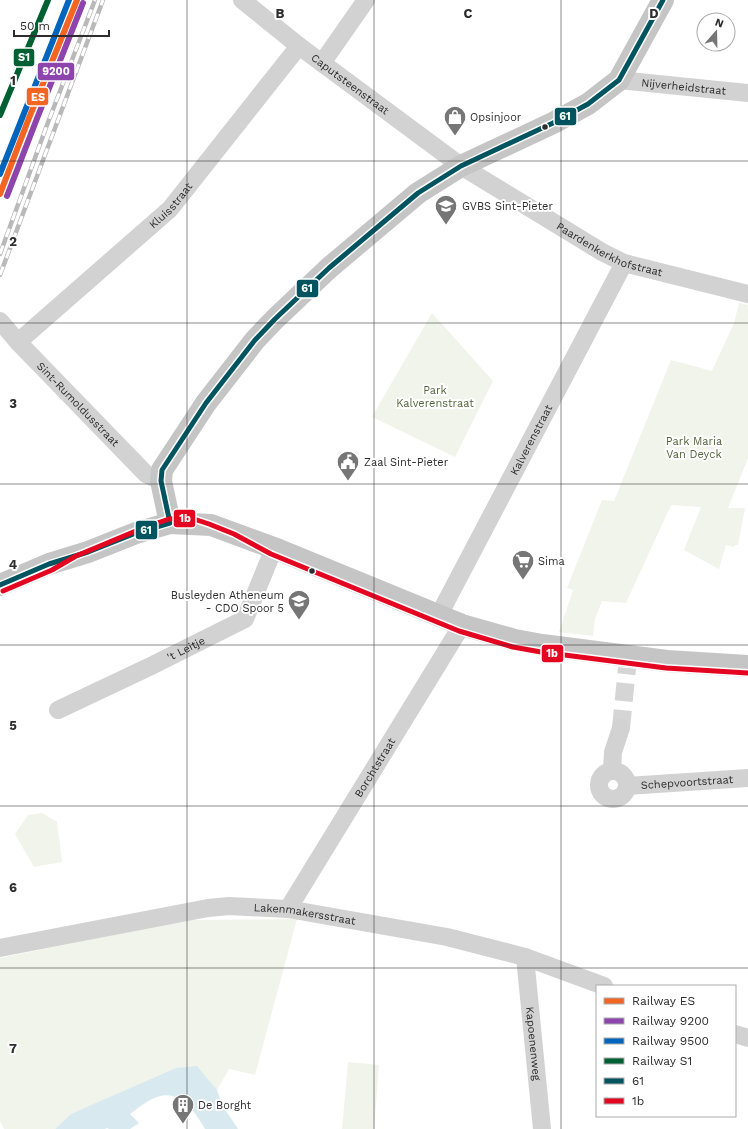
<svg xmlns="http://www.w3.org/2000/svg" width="748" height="1129" viewBox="0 0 748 1129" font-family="'Work Sans',sans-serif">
<rect width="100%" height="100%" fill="#fff"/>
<!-- green -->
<g fill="#f1f4eb">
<path d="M739,303l9,2v153l-20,50h17l-7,37h-3l-1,2 -8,-2 -7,24 -35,-19 17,-43 -30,-2 -45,98 -24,-2 -7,18 -2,17 -34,-4 14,-42 -6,-2 35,-88 12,1 57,-141 41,11 22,-48z"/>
<path d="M432,313l61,68 -38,76 -83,-40z"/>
<path d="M42,813l15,9 5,40 -28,5 -19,-33 13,-19z"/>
<path d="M297,919l-42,156 -26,-6 -12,21 -20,-24 -126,48 -16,15h-51l-4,-8v-163l188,-38z"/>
<path d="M348,1062l31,3 -5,64h-32z"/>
</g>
<!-- water -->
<path fill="#d8e9f0" d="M197,1066l20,24 5,15 16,24h-33c-10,-17 -25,-40 -48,-32 -9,3 -19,11 -27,17l9,9 -9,6h-21l-2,-1 -2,1h-50l16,-15 105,-46z"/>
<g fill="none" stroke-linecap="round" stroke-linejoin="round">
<!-- minor-tunnel -->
<path stroke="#d5d5d5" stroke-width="18" stroke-dasharray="18 9" stroke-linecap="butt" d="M621,728l6,-60"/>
<!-- minor -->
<g stroke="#d2d2d2" stroke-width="18">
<path id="s1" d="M242,0l57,46 162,120 141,86 22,11 124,31"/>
<path d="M322,63l44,-63"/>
<path id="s2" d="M619,80l129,13"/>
<path id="s3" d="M0,321l18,21 128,132 15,7"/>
<path id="s4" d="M18,342l152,-133 129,-163"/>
<path id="s5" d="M439,615l185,-352"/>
<path id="s6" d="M58,710l93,-44 94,-47 29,-71"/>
<path d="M612,771l1,-19 8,-24"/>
<circle cx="613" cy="785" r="14"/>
<path id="s7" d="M627,786l121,-8"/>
<path id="s8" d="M288,909l174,-284"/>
<path id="s9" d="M0,948l208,-40 21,-2 59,3 159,28 78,20 79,29"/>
<path id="s10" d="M525,957l17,172"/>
<path d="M735,1034l13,4"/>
</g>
<!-- major -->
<g stroke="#c5c5c5" stroke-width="22">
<path d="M170,523l-9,-42 1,-11 44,-67 49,-63 20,-21 54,-51 89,-75 43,-27 92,-43 35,-19 31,-24 44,-80"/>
<path d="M0,585l49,-21 39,-12 48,-19 34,-10 41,2 63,23 188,77 53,15 27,5 125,16 81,5"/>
</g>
<!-- rail casing -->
<g stroke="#b9b9b9" stroke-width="4.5">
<g id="rail">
<path d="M0,254l47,-129 48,-125"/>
<path d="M0,275l103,-275"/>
</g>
</g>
<!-- rail -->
<use href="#rail" stroke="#fff" stroke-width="3" stroke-dasharray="9" stroke-linecap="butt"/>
<!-- bus-1 casing -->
<g stroke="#fff" stroke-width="8">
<path id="bus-1" d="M0,585l49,-21 39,-12 48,-19 34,-10 -9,-42 1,-11 44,-67 49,-63 20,-21 54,-51 89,-75 43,-27 92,-43 35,-19 31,-24 44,-80"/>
</g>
<!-- bus-2 casing -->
<g stroke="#fff" stroke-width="8">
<path id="bus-2" d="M3,591l49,-21 24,-14 67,-28 26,-9 22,-1 18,6 25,10 37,20 188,77 54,16 28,5 125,16 82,5"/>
</g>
<!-- bus-1 -->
<use href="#bus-1" stroke="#005460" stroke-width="5"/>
<!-- bus-2 -->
<use href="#bus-2" stroke="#e40521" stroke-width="5"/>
<!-- rail-1 casing -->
<g stroke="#fff" stroke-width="9">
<path id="rail-1" d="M0,194l29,-76 48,-118"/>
</g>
<!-- rail-2 casing -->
<g stroke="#fff" stroke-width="9">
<path id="rail-2" d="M7,196l29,-75 47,-118"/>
</g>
<!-- rail-3 casing -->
<g stroke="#fff" stroke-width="9">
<path id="rail-3" d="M0,174l69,-174"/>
</g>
<!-- rail-4 casing -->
<g stroke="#fff" stroke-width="9">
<path id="rail-4" d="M0,115l48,-115"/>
</g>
<!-- rail-1 -->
<use href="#rail-1" stroke="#f26522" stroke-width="6"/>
<!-- rail-2 -->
<use href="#rail-2" stroke="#8e44ad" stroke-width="6"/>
<!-- rail-3 -->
<use href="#rail-3" stroke="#0065bd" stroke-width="6"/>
<!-- rail-4 -->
<use href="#rail-4" stroke="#005f33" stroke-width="6"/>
</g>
<!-- grid -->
<path fill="none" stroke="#2d2d2d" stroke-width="1" stroke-opacity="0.55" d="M187,0v1129M374,0v1129M561,0v1129M0,161h748M0,323h748M0,484h748M0,645h748M0,806h748M0,968h748"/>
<!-- icons -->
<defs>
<g id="shop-pin" transform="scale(1.15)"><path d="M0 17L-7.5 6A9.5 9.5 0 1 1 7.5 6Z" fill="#767676" stroke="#fff"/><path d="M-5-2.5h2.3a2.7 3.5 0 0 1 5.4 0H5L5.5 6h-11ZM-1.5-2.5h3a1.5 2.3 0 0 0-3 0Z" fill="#fff"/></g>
<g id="school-pin" transform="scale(1.15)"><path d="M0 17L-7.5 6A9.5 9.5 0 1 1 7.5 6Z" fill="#767676" stroke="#fff"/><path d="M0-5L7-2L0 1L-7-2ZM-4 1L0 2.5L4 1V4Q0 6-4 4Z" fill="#fff"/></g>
<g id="civic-pin" transform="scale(1.15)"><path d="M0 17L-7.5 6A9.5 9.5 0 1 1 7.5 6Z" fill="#767676" stroke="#fff"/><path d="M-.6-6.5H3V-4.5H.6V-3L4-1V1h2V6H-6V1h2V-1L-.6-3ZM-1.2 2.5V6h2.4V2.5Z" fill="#fff"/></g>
<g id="supermarket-pin" transform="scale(1.15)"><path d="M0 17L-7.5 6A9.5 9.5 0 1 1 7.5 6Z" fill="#767676" stroke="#fff"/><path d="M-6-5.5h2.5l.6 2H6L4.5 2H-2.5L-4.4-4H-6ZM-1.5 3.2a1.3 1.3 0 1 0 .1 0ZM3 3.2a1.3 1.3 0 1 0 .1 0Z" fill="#fff"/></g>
<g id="building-pin" transform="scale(1.15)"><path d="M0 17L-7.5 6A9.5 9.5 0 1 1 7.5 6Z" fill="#767676" stroke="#fff"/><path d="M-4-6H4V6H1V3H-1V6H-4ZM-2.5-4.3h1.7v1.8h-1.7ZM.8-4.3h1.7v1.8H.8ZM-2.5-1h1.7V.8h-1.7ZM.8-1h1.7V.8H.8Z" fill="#fff"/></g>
</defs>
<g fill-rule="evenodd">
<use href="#shop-pin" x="455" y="117"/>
<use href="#school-pin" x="446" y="206"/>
<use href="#civic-pin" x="348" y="462"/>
<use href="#supermarket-pin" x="523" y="561"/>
<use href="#school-pin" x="299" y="601"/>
<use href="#building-pin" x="183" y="1105"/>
</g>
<!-- markers -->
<g fill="#2d2d2d" stroke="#fff" stroke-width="1.5">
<circle cx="545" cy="127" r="3.5"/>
<circle cx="312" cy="571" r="3.5"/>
</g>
<g text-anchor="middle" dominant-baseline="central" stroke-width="4" stroke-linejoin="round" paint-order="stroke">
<!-- street labels -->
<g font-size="11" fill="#2d2d2d" stroke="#fff">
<text stroke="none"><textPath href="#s1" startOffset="137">Caputsteenstraat</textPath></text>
<text stroke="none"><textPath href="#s2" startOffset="65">Nijverheidstraat</textPath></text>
<text stroke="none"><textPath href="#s4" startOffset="205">Kluisstraat</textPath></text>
<text stroke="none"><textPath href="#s1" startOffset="446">Paardenkerkhofstraat</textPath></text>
<text stroke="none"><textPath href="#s3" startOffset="114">Sint-Rumoldusstraat</textPath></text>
<text stroke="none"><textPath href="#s5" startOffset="198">Kalverenstraat</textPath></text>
<text stroke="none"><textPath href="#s6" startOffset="142">'t Leitje</textPath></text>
<text stroke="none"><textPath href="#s8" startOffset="166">Borchtstraat</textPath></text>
<text stroke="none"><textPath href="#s7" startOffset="60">Schepvoortstraat</textPath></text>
<text stroke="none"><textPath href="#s9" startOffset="309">Lakenmakersstraat</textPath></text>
<text stroke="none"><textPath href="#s10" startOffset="87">Kapoenenweg</textPath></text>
</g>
<!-- poi labels -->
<g font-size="11" fill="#2d2d2d" stroke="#fff" text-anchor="start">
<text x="470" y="117">Opsinjoor</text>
<text x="462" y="206">GVBS Sint-Pieter</text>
<text x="364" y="462">Zaal Sint-Pieter</text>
<text x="538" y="561">Sima</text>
<text x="284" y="595" text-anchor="end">Busleyden Atheneum<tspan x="284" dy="13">- CDO Spoor 5</tspan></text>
<text x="198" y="1105">De Borght</text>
</g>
<!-- park labels -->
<g font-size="11" fill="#54683c" stroke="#fff">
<text x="435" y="390">Park<tspan x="435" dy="13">Kalverenstraat</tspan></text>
<text x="694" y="441">Park Maria<tspan x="694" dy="13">Van Deyck</tspan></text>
</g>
</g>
<g font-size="13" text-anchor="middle" font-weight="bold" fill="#2d2d2d" stroke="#fff" stroke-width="4" stroke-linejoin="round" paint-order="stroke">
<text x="280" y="18">B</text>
<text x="468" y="18">C</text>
<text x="654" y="18">D</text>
<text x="13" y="85">1</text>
<text x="13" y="246">2</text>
<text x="13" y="408">3</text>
<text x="13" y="569">4</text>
<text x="13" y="730">5</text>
<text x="13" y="892">6</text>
<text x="13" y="1053">7</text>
</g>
<g stroke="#fff" stroke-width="1.5">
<rect x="13" y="48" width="22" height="19" rx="4" fill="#005f33"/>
<rect x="37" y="62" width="38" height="19" rx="4" fill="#8e44ad"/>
<rect x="26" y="87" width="23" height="19" rx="4" fill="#f26522"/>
<rect x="554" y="107" width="23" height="19" rx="4" fill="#005460"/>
<rect x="296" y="279" width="23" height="19" rx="4" fill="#005460"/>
<rect x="173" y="509" width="23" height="19" rx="4" fill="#e40521"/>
<rect x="135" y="520" width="23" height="20" rx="4" fill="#005460"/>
<rect x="541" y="644" width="23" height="19" rx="4" fill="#e40521"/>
</g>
<g font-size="11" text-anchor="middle" font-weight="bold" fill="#fff">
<text x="24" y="61">S1</text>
<text x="56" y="75">9200</text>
<text x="38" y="101">ES</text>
<text x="565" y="120">61</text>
<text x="307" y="292">61</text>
<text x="185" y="522">1b</text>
<text x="146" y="534">61</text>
<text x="552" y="657">1b</text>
</g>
<!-- legend -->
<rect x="596" y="985" width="140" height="132" fill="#ffffff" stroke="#ababab"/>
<rect x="604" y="998" width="20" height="6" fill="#f26522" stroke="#ababab"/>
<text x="632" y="1005" font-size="12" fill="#2d2d2d">Railway ES</text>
<rect x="604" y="1018" width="20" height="6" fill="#8e44ad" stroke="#ababab"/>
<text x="632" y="1025" font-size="12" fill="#2d2d2d">Railway 9200</text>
<rect x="604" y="1038" width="20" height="6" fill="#0065bd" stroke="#ababab"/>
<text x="632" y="1045" font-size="12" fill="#2d2d2d">Railway 9500</text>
<rect x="604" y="1058" width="20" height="6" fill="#005f33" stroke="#ababab"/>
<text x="632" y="1065" font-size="12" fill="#2d2d2d">Railway S1</text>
<rect x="604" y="1078" width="20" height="6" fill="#005460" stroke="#ababab"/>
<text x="632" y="1085" font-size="12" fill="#2d2d2d">61</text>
<rect x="604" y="1098" width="20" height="6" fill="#e40521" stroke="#ababab"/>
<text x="632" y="1105" font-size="12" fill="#2d2d2d">1b</text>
<!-- north arrow -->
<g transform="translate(716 32) rotate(20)"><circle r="19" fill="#ffffff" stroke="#ababab"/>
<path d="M0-3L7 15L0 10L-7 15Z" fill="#767676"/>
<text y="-6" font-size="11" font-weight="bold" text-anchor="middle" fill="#2d2d2d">N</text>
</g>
<!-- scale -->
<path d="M14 30v6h95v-6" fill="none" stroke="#2d2d2d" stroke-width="2"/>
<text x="20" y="30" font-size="12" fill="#2d2d2d" stroke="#ffffff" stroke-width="3" paint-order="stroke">50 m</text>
</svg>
